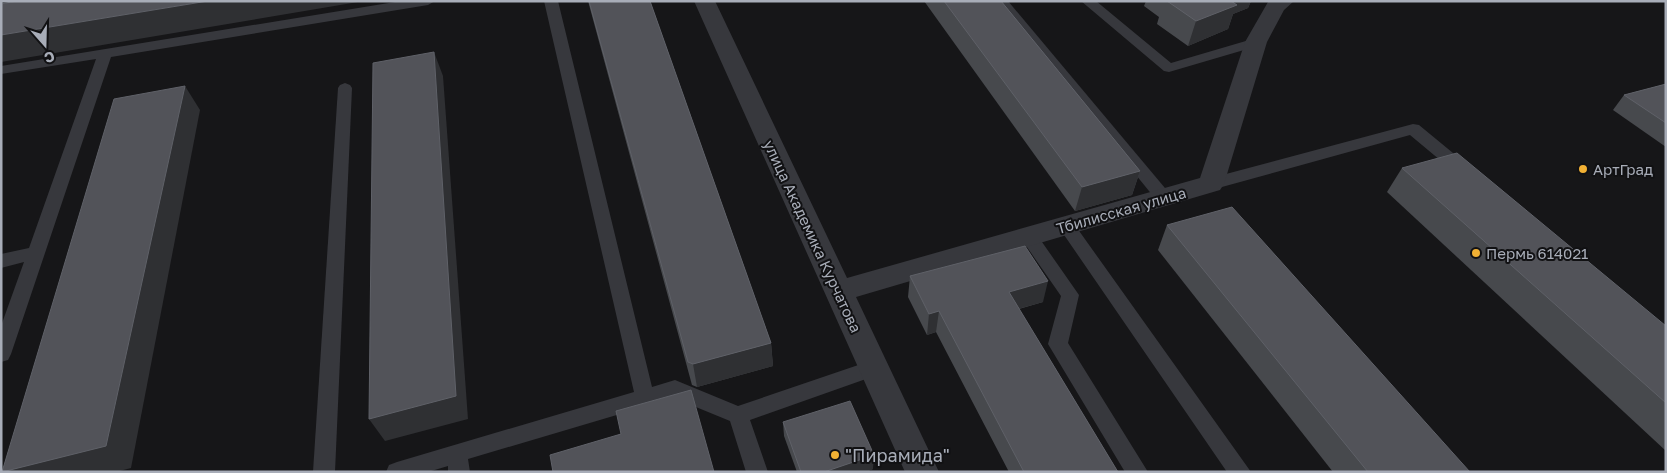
<svg xmlns="http://www.w3.org/2000/svg" width="1667" height="473" viewBox="0 0 1667 473" font-family="'Golos Text',sans-serif">
<rect width="100%" height="100%" fill="#161618"/>
<g fill="none" stroke-linecap="round" stroke-linejoin="round">
<!-- service -->
<g fill="#37383d" fill-rule="evenodd">
<path d="M401,1h34l-7,4 -317,52 -100,297 -3,6 -7,2v-36l23,-64 -23,6v-14l28,-6 67,-189 -95,15v-8z"/>
<path d="M544,1h14l94,386 23,-7 63,26 135,-46 7,2 3,6 -3,6 -130,46 18,52h-22l-16,-51 -56,-23 -206,61 2,13h-22v-6l-20,6h-42l3,-7 8,-3 237,-70z"/>
<path d="M994,1h14l162,193 2,4 -2,4 -6,2 -6,-2z"/>
<path d="M1081,1h15l75,62 85,-25 7,4 -2,3 -92,27 -5,-1z"/>
<path d="M345,83l5,2 2,3 -17,384h-22l25,-384 2,-3z"/>
<path d="M1413,124l6,1 51,42 2,4 -2,4 -6,2 -6,-2 -48,-40 -199,55 -6,-2 -2,-4 2,-4 6,-2z"/>
<path d="M1066,219l6,2 179,251h-24l-167,-243 -3,-4 3,-4z"/>
<path d="M1029,231l6,1 44,63 -11,48 80,129h-23l-77,-128 13,-48 -41,-59 3,-5z"/>
</g>
<!-- minor -->
<path fill="#37383d" fill-rule="evenodd" d="M694,1h21l132,277 353,-100 45,-136 23,-40 26,-1 -10,9 -17,32 -43,142 -4,6 -364,107 83,175h-34z"/>
</g>
<!-- wall -->
<g fill="#47494d">
<path d="M588,1h62l121,342 2,23 -76,21 -5,-2z"/>
<path d="M924,1h77l139,170 -8,24 -57,16z"/>
<path d="M1146,1h105l-3,7 -15,6 -5,15 -40,17 -31,-22 2,-7 -15,-11z"/>
<path d="M1666,84v63l-53,-37 11,-15z"/>
<path d="M1402,168l264,158v125l-279,-259z"/>
<path d="M1167,225l303,247h-137l-175,-222z"/>
<path d="M910,276l133,26 -24,7 99,163h-109l-73,-140 -9,3 -19,-38z"/>
<path d="M783,422l90,47 -8,3h-68l-13,-36z"/>
</g>
<!-- shaded-wall -->
<g fill="#2f3033">
<path d="M208,1h156l-363,61v-27z"/>
<path d="M1223,1h28l-3,7 -15,6 -5,15 -40,17 8,-25z"/>
<path d="M434,52l9,24 25,343 -83,22 -16,-22z"/>
<path d="M185,86l15,24 -69,358 -15,4h-113z"/>
<path d="M1140,171l-8,24 -57,16 7,-24z"/>
<path d="M1048,281l-5,21 -39,11 5,-21z"/>
<path d="M939,311l-3,21 -9,3 2,-21z"/>
<path d="M771,343l2,23 -76,21 -4,-23z"/>
<path d="M874,455l-1,14 -8,3h-41z"/>
</g>
<!-- building -->
<g fill="#525359" stroke="#5f6168">
<path d="M17,1h191l-207,34v-31z"/>
<path d="M589,1h61l121,342 -78,21 -5,-2z"/>
<path d="M944,1h57l139,170 -58,16z"/>
<path d="M1167,1h64l6,4 -41,16z"/>
<path d="M434,52l22,344 -87,23 4,-356z"/>
<path d="M1666,84v39l-42,-28z"/>
<path d="M185,86l-79,360 -104,26 112,-373z"/>
<path d="M1457,153l209,173v77l-264,-235z"/>
<path d="M1232,207l238,265h-102l-201,-247z"/>
<path d="M1025,246l23,35 -39,11 109,180h-94l-85,-161 -10,3 -19,-38z"/>
<path d="M691,390l23,82h-161l-3,-17 71,-21 -5,-23z"/>
<path d="M850,401l24,54 -50,17h-23l-18,-50z"/>
</g>
<!-- markers -->
<g fill="#f2b134" stroke="#111113" stroke-width="2">
<circle cx="1583" cy="169" r="5"/>
<circle cx="1476" cy="253" r="5"/>
<circle cx="835" cy="455" r="5"/>
</g>
<g text-anchor="middle" dominant-baseline="central" stroke-width="4" stroke-linejoin="round" paint-order="stroke">
<!-- poi labels -->
<g font-size="15" fill="#a8adb8" stroke="#111113" text-anchor="start">
<text x="1593" y="169">АртГрад</text>
<text x="1486" y="253">Пермь 614021</text>
</g>
<!-- street labels -->
<g font-size="15" fill="#a8adb8" stroke="#111113">
<text transform="translate(1121 210) rotate(-16)">Тбилисская улица</text>
<text transform="translate(813 236) rotate(65)">улица Академика Курчатова</text>
</g>
<!-- near-poi labels -->
<g font-size="18" fill="#a8adb8" stroke="#111113" text-anchor="start">
<text x="845" y="455">"Пирамида"</text>
</g>
</g>
<!-- border -->
<rect width="1667" height="473" fill="none" stroke="#a8adb8" stroke-width="5"/>
<!-- north arrow -->
<g transform="translate(45 45) rotate(160)" stroke="#111113" stroke-width="4" paint-order="stroke">
<path d="M0-4L9 19L0 12L-9 19Z" fill="#a8adb8"/>
<text y="-8" font-size="14" font-weight="bold" text-anchor="middle" fill="#a8adb8">С</text>
</g>
</svg>
